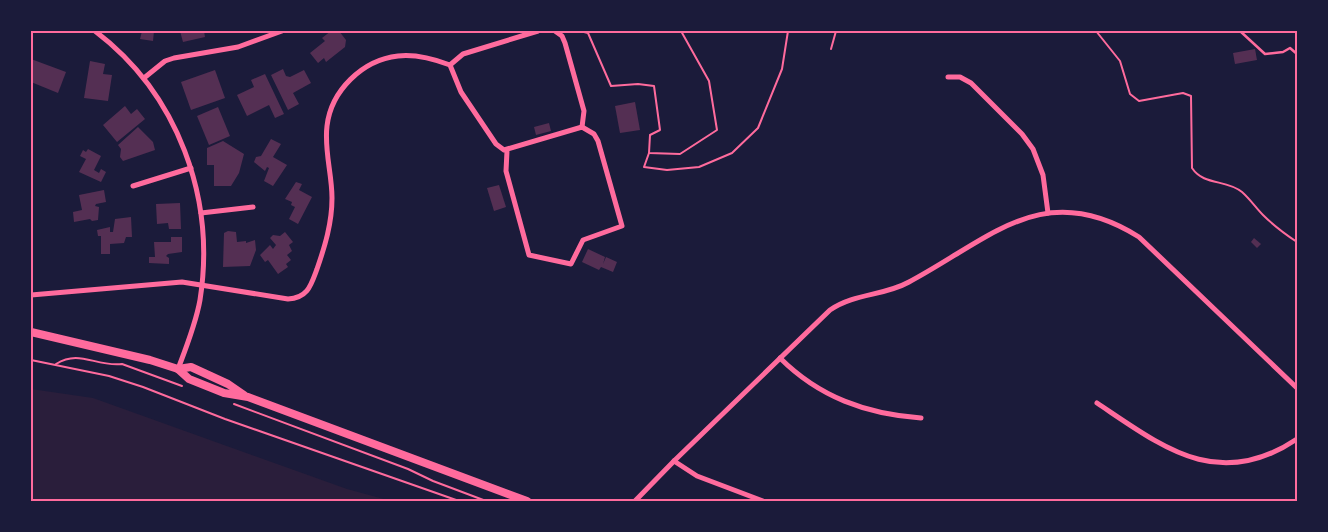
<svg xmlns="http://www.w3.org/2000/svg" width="1328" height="532" viewBox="0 0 1328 532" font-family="Poppins,sans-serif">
<rect width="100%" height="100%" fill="#1b1b3a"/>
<!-- green -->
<path fill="#2a1e3b" d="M31,389l62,9 254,91 44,12h-360z"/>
<!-- building -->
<g fill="#542f53">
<path d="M142,31h12l-1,10 -13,-2z"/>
<path d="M180,31h24l1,6 -22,5z"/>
<path d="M331,31h8l7,9 -1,7 -19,15 -2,-4 -6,5 -8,-10 15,-12 -3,-3z"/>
<path d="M1255,49l2,11 -22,4 -2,-11z"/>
<path d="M31,59l35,13 -8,21 -27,-11z"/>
<path d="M90,61l15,3 -2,10 9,1 -4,26 -24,-3z"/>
<path d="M283,69l3,7 4,1 14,-7 7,13 -18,10 6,11 -11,6 -17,-35z"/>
<path d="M215,70l10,28 -34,12 -10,-28z"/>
<path d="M265,74l19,40 -9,4 -6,-13 -22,11 -10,-21 17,-8 -3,-7z"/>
<path d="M635,102l5,28 -20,3 -5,-27z"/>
<path d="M125,106l6,8 6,-5 8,10 -28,23 -14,-17z"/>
<path d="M218,107l12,29 -21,9 -12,-29z"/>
<path d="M549,123l2,8 -15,4 -2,-8z"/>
<path d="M138,127l15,15 2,8 -32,11 -3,-4 1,-8 -3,-4z"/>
<path d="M271,139l10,5 -8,13 14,8 -14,21 -9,-5 5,-13 -2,-1 -2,4 -11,-9 2,-5 5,-1z"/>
<path d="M223,141l21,13 -5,19 -8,13h-17v-21h-7v-17z"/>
<path d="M88,149l13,7 -7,14 5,3 2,-4 5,3 -5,10 -22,-10 7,-13 -6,-3 3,-6 3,2z"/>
<path d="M296,182l6,2 -3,6 13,7 -14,27 -9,-5 6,-12 -4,-2 1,-3 -7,-3z"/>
<path d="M499,185l7,22 -12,4 -7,-23z"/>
<path d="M104,190l2,12 -10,2 -1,2 4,1 -1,13 -6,1 -2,-2 -16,3 -1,-10 9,-2 -3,-15z"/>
<path d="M180,203l1,26h-12l-1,-6 -11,1 -1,-20z"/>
<path d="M131,217l1,20h-6l-2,6 -14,1v10h-9v-18h-3l-1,-6 13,-3v5h3l2,-13z"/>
<path d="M228,231l8,1 1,10 9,-1v2l9,-3 1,10 -6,16 -27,1 1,-34z"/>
<path d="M285,232l8,10 -4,3 3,6 -5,4 4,5 -5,4 2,3 -10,7 -10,-14 -3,2 -5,-7 10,-10 3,4 3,-4 -6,-7 3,-3 7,1z"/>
<path d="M171,237h11v15l-14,2 -2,2 3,2v6l-20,-1v-6h6l-1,-15h17z"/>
<path d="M1254,238l7,6 -4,4 -6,-6z"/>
<path d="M588,249l17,8 -2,7 3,-7 11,5 -4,10 -12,-5 -2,3 -17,-8z"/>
</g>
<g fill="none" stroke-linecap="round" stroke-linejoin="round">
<!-- path -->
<g stroke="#ff6b9d" stroke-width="2">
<path d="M580,31l8,2 23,53 27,-2 16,2 6,44 -10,5 -1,18 31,1 37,-24 -8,-49 -28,-50"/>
<path d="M1096,31l24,30 10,33 9,7 44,-8 8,3 1,72c12,18 34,11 50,24 8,7 14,16 21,23 10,10 22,19 34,27"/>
<path d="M831,49l5,-18"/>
<path d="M649,153l-5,14 23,3 32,-3 33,-14 26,-25 24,-59 6,-38"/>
<path d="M31,360l78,16 34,11 82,32 234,82"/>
<path d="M56,364c24,-15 39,3 66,0l60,22"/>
<path d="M234,404l174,65 25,12 53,20"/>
</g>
<!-- service -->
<path stroke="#ff6b9d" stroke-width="2.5" d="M1240,31l25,23 18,-2 7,-4 7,6"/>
<!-- minor -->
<g stroke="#ff6b9d" stroke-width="5">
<path d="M95,31c83,63 121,167 105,269 -4,23 -14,48 -22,69"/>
<path d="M555,31l7,5 3,7 19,68 -2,16"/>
<path d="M450,65l13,-11 75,-23"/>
<path d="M948,77h12l11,6 51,51 11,15 10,26 5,38"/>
<path d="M144,78l21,-17 9,-3 64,-11 44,-16"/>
<path d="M133,186l58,-18"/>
<path d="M201,213l52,-6"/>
<path d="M31,295l151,-13 106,17c20,-1 23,-14 29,-30 8,-23 15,-46 15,-71 0,-24 -8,-48 -5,-72 4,-35 35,-66 71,-70 17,-2 36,3 52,9l11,27 35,52 8,6 78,-23 12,7 4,7 24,85 -39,14 -12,24 -42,-9 -23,-84 1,-20"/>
<path d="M780,358c39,39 86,56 141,60"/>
<path d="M1097,403c66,44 121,89 200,36"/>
<path d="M674,461l23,15 66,25"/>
<path d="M635,501l39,-40 156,-151c25,-17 54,-14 79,-28 81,-43 135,-105 230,-45l158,151"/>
</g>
<!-- secondary -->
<g stroke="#ff6b9d" stroke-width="8">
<path d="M31,332l119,28 28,9 11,10 35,14 24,4 279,104"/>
<path d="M178,369l13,-2 37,17 16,11"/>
</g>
</g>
<!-- border -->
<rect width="1328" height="532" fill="none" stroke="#1b1b3a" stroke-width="65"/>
<rect x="32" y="32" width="1264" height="468" fill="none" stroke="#ff6b9d" stroke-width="2"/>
</svg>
